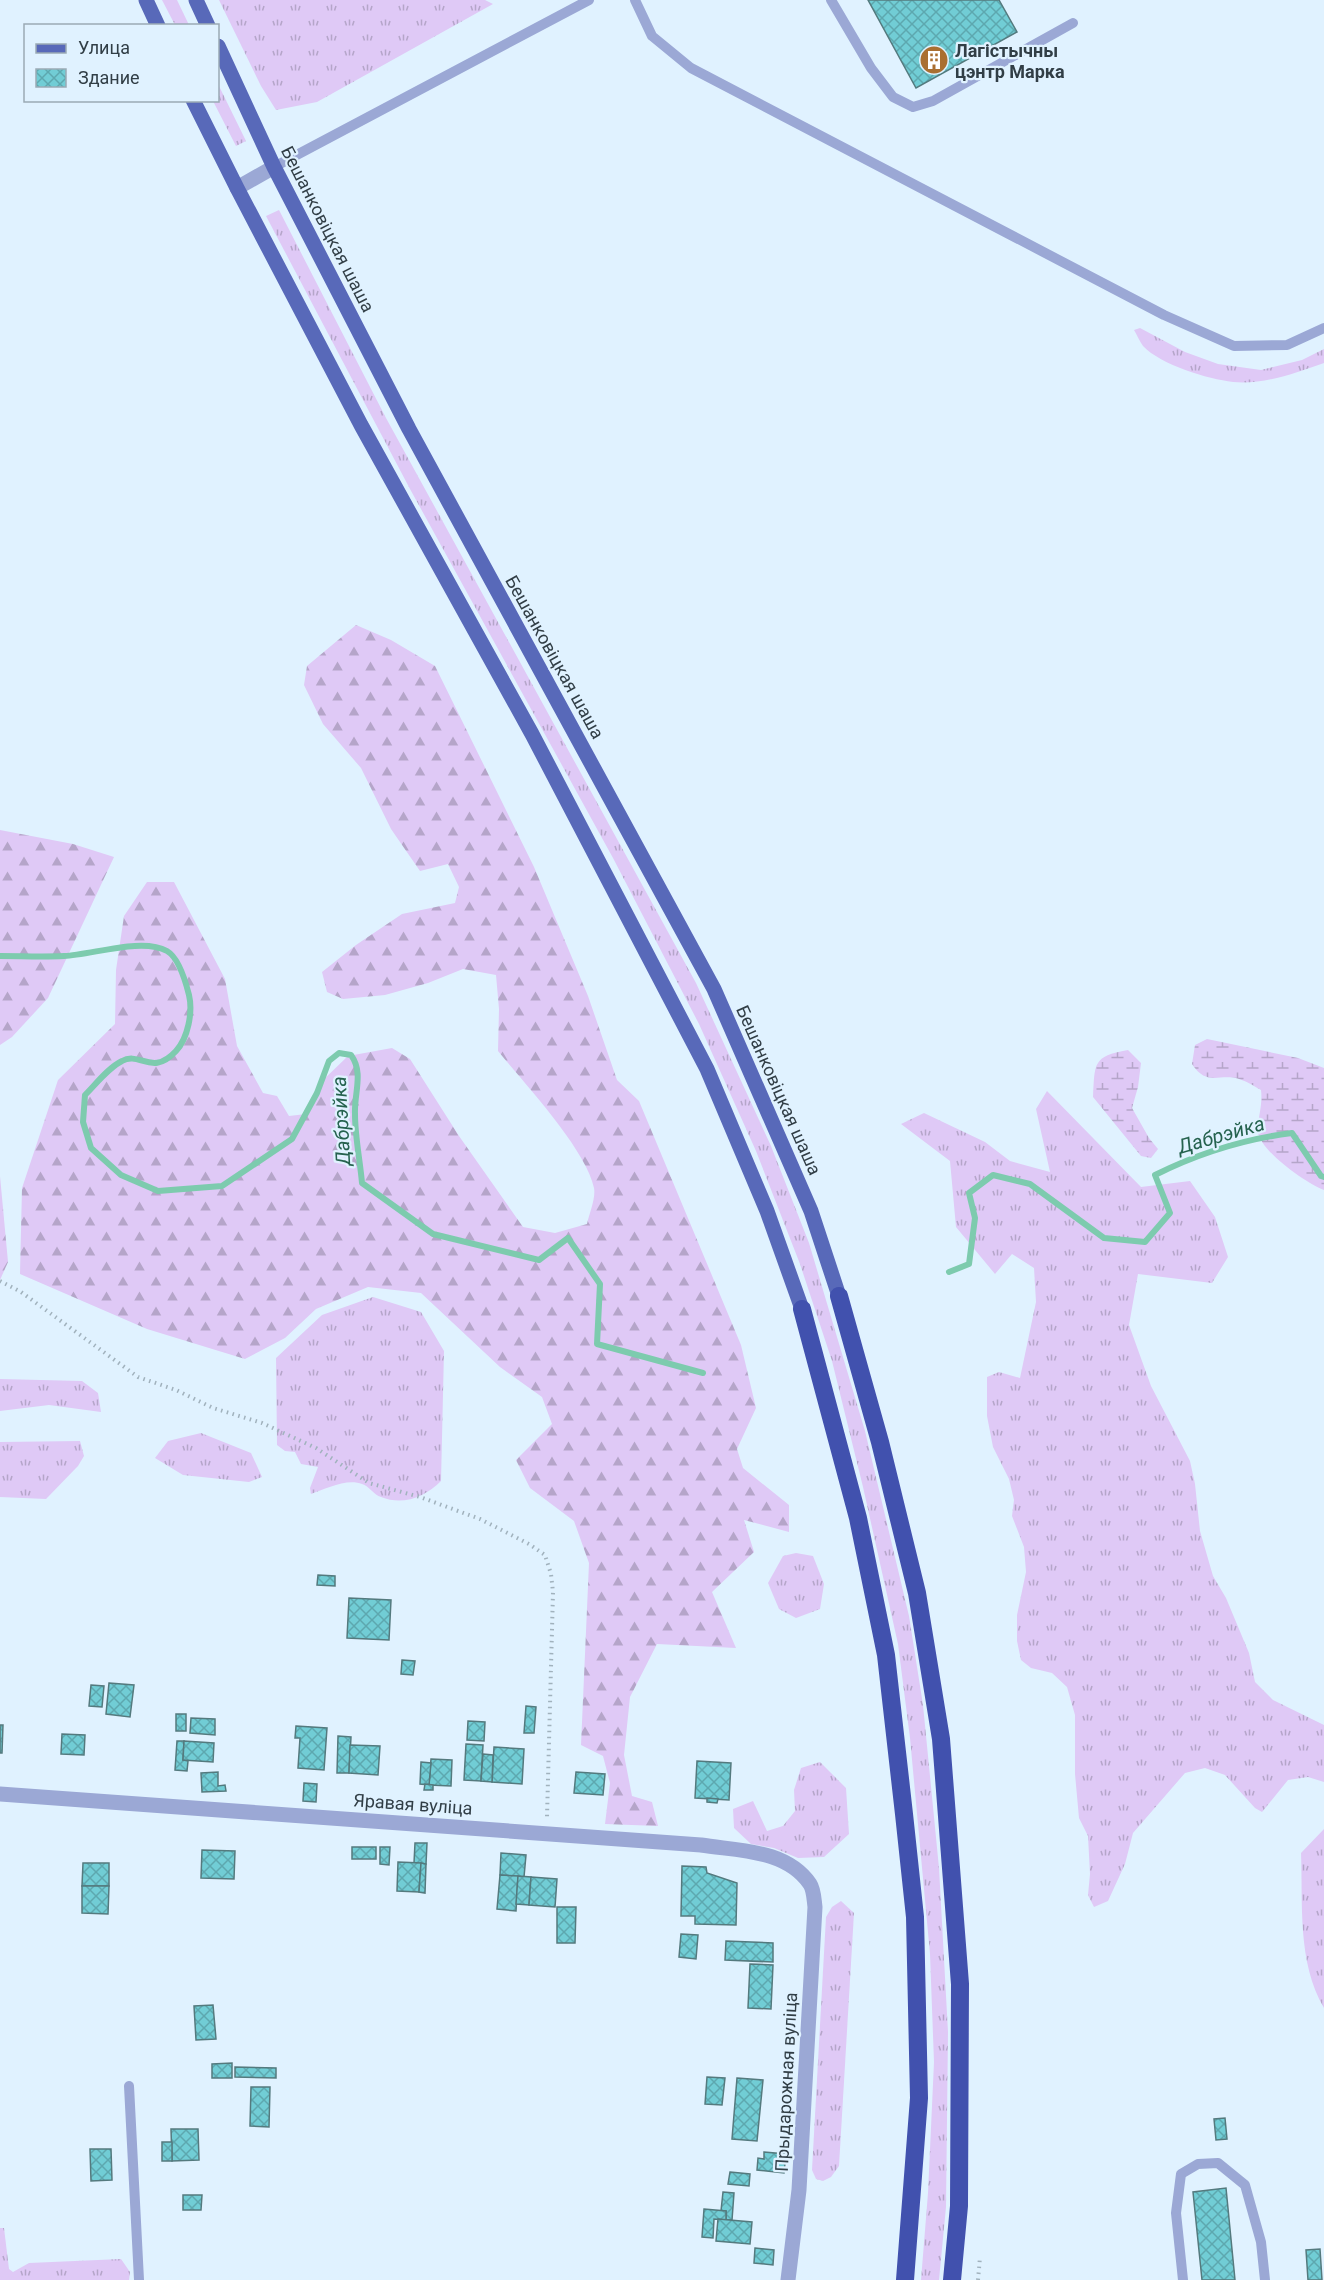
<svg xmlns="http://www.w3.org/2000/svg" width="1324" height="2280" viewBox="0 0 1324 2280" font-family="Roboto,sans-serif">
<defs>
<pattern id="grass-tufts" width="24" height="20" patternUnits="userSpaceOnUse" patternTransform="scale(1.5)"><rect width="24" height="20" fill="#dfc9f6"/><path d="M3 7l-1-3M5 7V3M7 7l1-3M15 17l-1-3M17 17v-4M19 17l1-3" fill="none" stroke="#b5a5c9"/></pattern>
<pattern id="forest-firs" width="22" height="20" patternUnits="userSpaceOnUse" patternTransform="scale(1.5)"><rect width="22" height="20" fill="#dfc9f6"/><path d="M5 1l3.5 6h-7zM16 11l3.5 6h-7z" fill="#b5a5c9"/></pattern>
<pattern id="wetland-marsh" width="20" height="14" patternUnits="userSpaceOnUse" patternTransform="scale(1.5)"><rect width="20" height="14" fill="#dfc9f6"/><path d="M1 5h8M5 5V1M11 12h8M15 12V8" fill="none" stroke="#b5a5c9"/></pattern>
<pattern id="building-cross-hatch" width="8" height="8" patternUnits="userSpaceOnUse" patternTransform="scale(1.5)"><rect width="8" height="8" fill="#71cdd5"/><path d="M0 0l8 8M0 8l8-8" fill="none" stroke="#5da8af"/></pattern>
</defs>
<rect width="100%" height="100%" fill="#e0f2ff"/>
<!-- grass -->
<g fill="url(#grass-tufts)">
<path d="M162,0h15l12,25h-14z"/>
<path d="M219,0h266l8,4 -176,98 -41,8 -15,-24z"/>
<path d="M218,84l28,57 -10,5 -23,-45 5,-1z"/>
<path d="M279,210l107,208 310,565 75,163 38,97 56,188 44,185 14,89 16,163 9,164 -2,175 -7,73h-18l7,-87 6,-131 -4,-108 -20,-216 -12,-94 -35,-157 -31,-126 -32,-97 -44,-113 -57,-127 -86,-166 -203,-369 -144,-273z"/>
<path d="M1140,328l45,24 33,12 43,6 41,-10 22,-11v14c-28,10 -61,22 -91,19 -25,-3 -72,-17 -90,-36 -3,-4 -6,-11 -9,-16z"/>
<path d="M1047,1091l94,96 49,-6 25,36 13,40 -16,26 -74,-9 -9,51 22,61 39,75 5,23 5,47 13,45 13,22 23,55 6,29 18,18 51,25v57l-16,-5 -20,3 -26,32 -7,-4 -30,-33 -20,-7 -20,5 -52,60 -8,31 -17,37 -14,6 -6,-12 2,-21 -2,-38 -9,-18 -4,-44v-59l-8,-28 -15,-14 -21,-5 -10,-8 -4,-19v-26l9,-43 -2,-25 -12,-31 2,-16 -5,-21 -16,-32 -6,-31v-39l12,-5 21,6 16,-76 -2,-34 -22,-14 -17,20 -39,-47 -6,-66 -49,-37 23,-11 61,29 25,19 40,11 -14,-63z"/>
<path d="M373,1297l48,15 23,39 -3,130c-16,16 -38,25 -60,16 -7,-2 -12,-11 -19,-13 -15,-6 -37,5 -51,10l-1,-6 8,-21 -17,-3 -6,-12 -10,-1 -8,-6 -1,-87 46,-43z"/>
<path d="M0,1379l82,2 16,12 3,19 -52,-7 -49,6z"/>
<path d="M201,1433l50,20 11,24 -13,5 -66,-7 -28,-17 13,-17z"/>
<path d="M80,1441l4,15 -6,10 -32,33 -46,-2v-55z"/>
<path d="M796,1553l17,3 11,28 -4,25 -24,9 -17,-9 -11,-26 15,-27z"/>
<path d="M820,1762l26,26 3,46 -25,23 -26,1 -24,-10 -23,-4 -17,-16 -1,-19 20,-8 14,30 16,-5 12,-15 -1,-21 7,-22z"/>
<path d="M1324,1829v179c-27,-46 -21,-104 -23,-155z"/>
<path d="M841,1901l13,12 -15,253 -8,11 -8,4 -7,-2 -4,-9 14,-253 6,-10z"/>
<path d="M0,2228h4l5,41 4,3 16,-9 92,-4 9,13 -1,8h-129z"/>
</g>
<!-- forest -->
<g fill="url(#forest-firs)">
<path d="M356,625l35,15 44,26 99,201 54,129 29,84 22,21 102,244 15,63 -19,41 6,19 46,37v27l-45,-12 10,32 -42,40 24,56 -79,-4 -27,53 -6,58 8,41 20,6 6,24 -53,-2 5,-41 -7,-27 -22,-11 8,-182 -15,-42 -44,-33 -14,-28 36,-36 -10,-27 -42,-30 -79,-74 -53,-6 -52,22 -31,29 -40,21 -98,-30 -127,-55 2,-86 36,-108 57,-56 1,-54 8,-54 23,-34h27l51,97 12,67 26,47 14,3 12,20 17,-2 15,-32 27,-26 44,-8 18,11 49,77 64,91 32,6 32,-9c2,-10 9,-26 7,-36 -8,-39 -70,-105 -96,-137l1,-42 -3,-34 -33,-6 -35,14 -43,12 -42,4 -16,-7 -5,-20 34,-27 46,-31 53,-11 4,-16 -11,-23 -28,7 -29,-42 -30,-61 -38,-44 -19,-39 3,-19z"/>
<path d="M0,830l73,14 41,13 -66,141 -36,39 -12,8z"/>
<path d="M0,1176l8,86 -8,18z"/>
</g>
<!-- wetland -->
<g fill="url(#wetland-marsh)">
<path d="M1207,1039l91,19 26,10v122c-17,-6 -64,-39 -66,-58 -1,-12 5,-26 3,-42 -7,-4 -15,-9 -22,-11 -20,-6 -32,8 -47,-15l3,-19z"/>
<path d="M1128,1050l13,13 -3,24 -6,21 17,30 9,11 -7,9 -10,-2 -48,-59c2,-33 -1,-41 35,-47z"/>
</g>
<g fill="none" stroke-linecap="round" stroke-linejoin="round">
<!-- stream -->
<g stroke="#7dcbae" stroke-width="6">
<path d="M0,956c21,0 43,1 64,0 28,-1 78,-19 103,-5 12,7 19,32 22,44 4,17 -1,43 -13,56 -24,26 -36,0 -54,10 -14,7 -26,23 -37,34l-2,27 8,26 30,27 37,16 64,-5 70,-47 25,-46 12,-32 10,-8 12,2c13,18 3,38 4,59 0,23 5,46 7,69l71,51 106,26 29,-22 32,46 -3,60 106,29"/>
<path d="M949,1272l20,-8 6,-46 -6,-25 24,-18 37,9 74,54 41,4 25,-29 -15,-38c44,-22 89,-36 137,-42l29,43 3,1"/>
</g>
</g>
<!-- building -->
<g fill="url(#building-cross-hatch)" stroke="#547a7e" stroke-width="1.5">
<path d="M868,0h131l18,32 -101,56z"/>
<path d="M318,1575l17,1v10l-18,-1z"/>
<path d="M349,1598l42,2 -2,40 -42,-2z"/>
<path d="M402,1660l13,1 -2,14 -12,-1z"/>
<path d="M109,1683l25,2 -4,32 -24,-3z"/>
<path d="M91,1685l13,1 -2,21 -13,-1z"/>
<path d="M526,1706l10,1 -2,26h-10z"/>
<rect x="176" y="1714" width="10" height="17"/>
<path d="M191,1718l24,1v16l-25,-2z"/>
<path d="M468,1721l17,1 -1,19 -17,-1z"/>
<path d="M0,1725h3l-1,28h-2z"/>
<path d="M296,1726l31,2 -3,42 -26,-2 2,-30h-5z"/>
<path d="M62,1734l23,1 -1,20 -23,-1z"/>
<path d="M338,1736l13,1 -2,36h-12z"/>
<path d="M177,1741h7l-1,19 5,1 -1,10 -12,-1z"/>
<path d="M184,1741l30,2 -1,19 -30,-2z"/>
<path d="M466,1744l17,1 -2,36 -17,-1z"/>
<path d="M350,1745l30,1 -2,29 -29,-2z"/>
<path d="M494,1747l30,2 -2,35 -30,-2z"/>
<path d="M483,1754l10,1 -1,27 -11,-1z"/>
<path d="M431,1759l21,1 -1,26 -22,-1z"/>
<path d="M697,1761l34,2 -2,37 -34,-2z"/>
<path d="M421,1762l10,1 -2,22 -9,-1z"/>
<path d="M218,1772v14l7,-1 1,6 -24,1 -1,-19z"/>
<path d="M576,1772l29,2 -2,21 -29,-2z"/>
<path d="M304,1783l13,1 -1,18 -13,-1z"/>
<path d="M425,1784l8,1v5h-9z"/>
<path d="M707,1798l11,1 -1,4 -10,-1z"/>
<path d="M415,1843h12l-1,21 -12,-1z"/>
<rect x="352" y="1847" width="24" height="12"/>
<path d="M380,1847h10l-1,18 -9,-1z"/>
<path d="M202,1850l33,1 -1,28 -33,-1z"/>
<path d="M501,1853l25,2 -2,22 -24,-2z"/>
<path d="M398,1862l23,1 -2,29 -22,-1z"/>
<path d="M83,1863h26v23h-27z"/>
<path d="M421,1863l5,1 -1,29 -6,-1z"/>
<path d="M682,1866l24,1 1,6 30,10 -1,42 -41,-1v-8h-14z"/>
<path d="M500,1875l18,1 -2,35 -19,-2z"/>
<path d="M518,1876l13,1 -2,28 -13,-1z"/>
<path d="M531,1877l26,2 -2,28 -26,-2z"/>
<path d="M82,1886h27l-1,28 -26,-1z"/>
<path d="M557,1907h19l-1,36h-18z"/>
<path d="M681,1934l17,1 -2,24 -17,-2z"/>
<path d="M726,1941l47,2v19l-48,-2z"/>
<path d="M750,1964l23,1 -2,44 -23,-1z"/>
<path d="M213,2005l3,34 -20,1 -2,-34z"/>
<path d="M232,2063v15h-20v-14z"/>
<path d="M235,2067l41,1v10l-41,-1z"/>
<path d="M707,2077l18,1 -3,27 -17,-1z"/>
<path d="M737,2078l26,2 -6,61 -25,-2z"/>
<path d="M251,2087h19l-1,40 -19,-1z"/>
<path d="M1225,2118l2,21 -11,1 -2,-21z"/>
<path d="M171,2129h27l1,31 -27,1z"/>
<rect x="162" y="2142" width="10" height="19"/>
<path d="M90,2149h21l1,31 -21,1z"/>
<path d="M764,2152l22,2 -2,19 -27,-3 1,-12 6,1z"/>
<path d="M730,2172l20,2 -1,12 -21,-2z"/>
<path d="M1226,2188l9,92h-33l-9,-88z"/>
<path d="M723,2192l11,1 -2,27h-6v-9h-5z"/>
<path d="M183,2195h19l-1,15h-18z"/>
<path d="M704,2209l22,2v9l-12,-1 -1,19 -11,-1z"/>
<path d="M718,2219l34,3 -2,22 -34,-3z"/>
<path d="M755,2248l19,2 -1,15 -19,-2z"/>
<path d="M1320,2249l2,31h-14l-2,-30z"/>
</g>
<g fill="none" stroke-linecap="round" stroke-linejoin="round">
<!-- path -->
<g stroke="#a1b2bd" stroke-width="4" stroke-dasharray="1.5 4.5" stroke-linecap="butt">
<path d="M0,1281l21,11 117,85 38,13 37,18 49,15 54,25 53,35 51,14 60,22 49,25 16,11 6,19 2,18 -6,225"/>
<path d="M978,2280l2,-23"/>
</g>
<!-- lane -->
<g stroke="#9ba8d5" stroke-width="10">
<path d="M635,0l17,36 39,32 473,247 70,31 53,-1 37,-17"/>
<path d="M831,0l40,68 22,29 20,10 20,-6 140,-78"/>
<path d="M274,167l315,-167"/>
<path d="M129,2086l10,194"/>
<path d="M1183,2280l-7,-67 5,-39 17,-10 20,-1 27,22 16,57 4,38"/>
</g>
<!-- street -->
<g stroke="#9ba8d5" stroke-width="15">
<path d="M237,188l37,-21"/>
<path d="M0,1794l701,51c37,6 85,4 109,39 4,6 4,16 5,23l-16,283 -11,90"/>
</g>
<!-- primary -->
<g stroke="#5869b9" stroke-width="15">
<path d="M146,0l12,26"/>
<path d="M196,0l12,26"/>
<path d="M218,46l56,121 135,262 305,560 97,222 28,85"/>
<path d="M193,100l44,88 124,237 171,309 175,335 60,142 35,98"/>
</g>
<!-- highway -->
<g stroke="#4151ae" stroke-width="18">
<path d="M839,1296l41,146 37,151 24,146 19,245 -1,222 -7,74"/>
<path d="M802,1309l56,209 28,137 18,159 11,103 4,181 -14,182"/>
</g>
</g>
<!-- icons -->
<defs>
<g id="building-disc" transform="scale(1.5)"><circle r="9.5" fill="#aa6f31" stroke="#e0f2ff"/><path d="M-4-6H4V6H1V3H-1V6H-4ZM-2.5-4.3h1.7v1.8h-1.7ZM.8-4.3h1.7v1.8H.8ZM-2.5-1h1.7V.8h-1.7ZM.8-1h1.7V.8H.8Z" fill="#fff"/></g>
</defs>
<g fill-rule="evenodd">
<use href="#building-disc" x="934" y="60"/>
</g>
<g text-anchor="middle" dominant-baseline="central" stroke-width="4.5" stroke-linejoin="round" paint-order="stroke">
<!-- poi labels -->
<g font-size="18" font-weight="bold" fill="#313e46" stroke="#e0f2ff" text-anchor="start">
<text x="955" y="50">Лагістычны<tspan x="955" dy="21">цэнтр Марка</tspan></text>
</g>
<!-- street labels -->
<g font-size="18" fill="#313e46" stroke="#e0f2ff">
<text transform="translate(328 229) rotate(63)">Бешанковіцкая шаша</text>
<text transform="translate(555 657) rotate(61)">Бешанковіцкая шаша</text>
<text transform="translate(779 1090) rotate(66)">Бешанковіцкая шаша</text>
<text transform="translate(413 1804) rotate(4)">Яравая вуліца</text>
<text transform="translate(786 2082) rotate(-87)">Прыдарожная вуліца</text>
</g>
<!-- water labels -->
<g font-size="20" font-style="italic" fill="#25624e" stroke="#e0f2ff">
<text transform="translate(341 1121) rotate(-93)">Дабрэйка</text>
<text transform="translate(1221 1135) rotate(-16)">Дабрэйка</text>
</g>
</g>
<!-- legend -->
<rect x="24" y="24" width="195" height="78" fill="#e0f2ff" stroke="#9aaab5" stroke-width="1.5"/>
<rect x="36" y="44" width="30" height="9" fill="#5869b9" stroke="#9aaab5" stroke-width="1.5"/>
<text x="78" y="54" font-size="18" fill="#313e46">Улица</text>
<rect x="36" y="69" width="30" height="18" fill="url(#building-cross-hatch)" stroke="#9aaab5" stroke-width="1.5"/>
<text x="78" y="84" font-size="18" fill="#313e46">Здание</text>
</svg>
